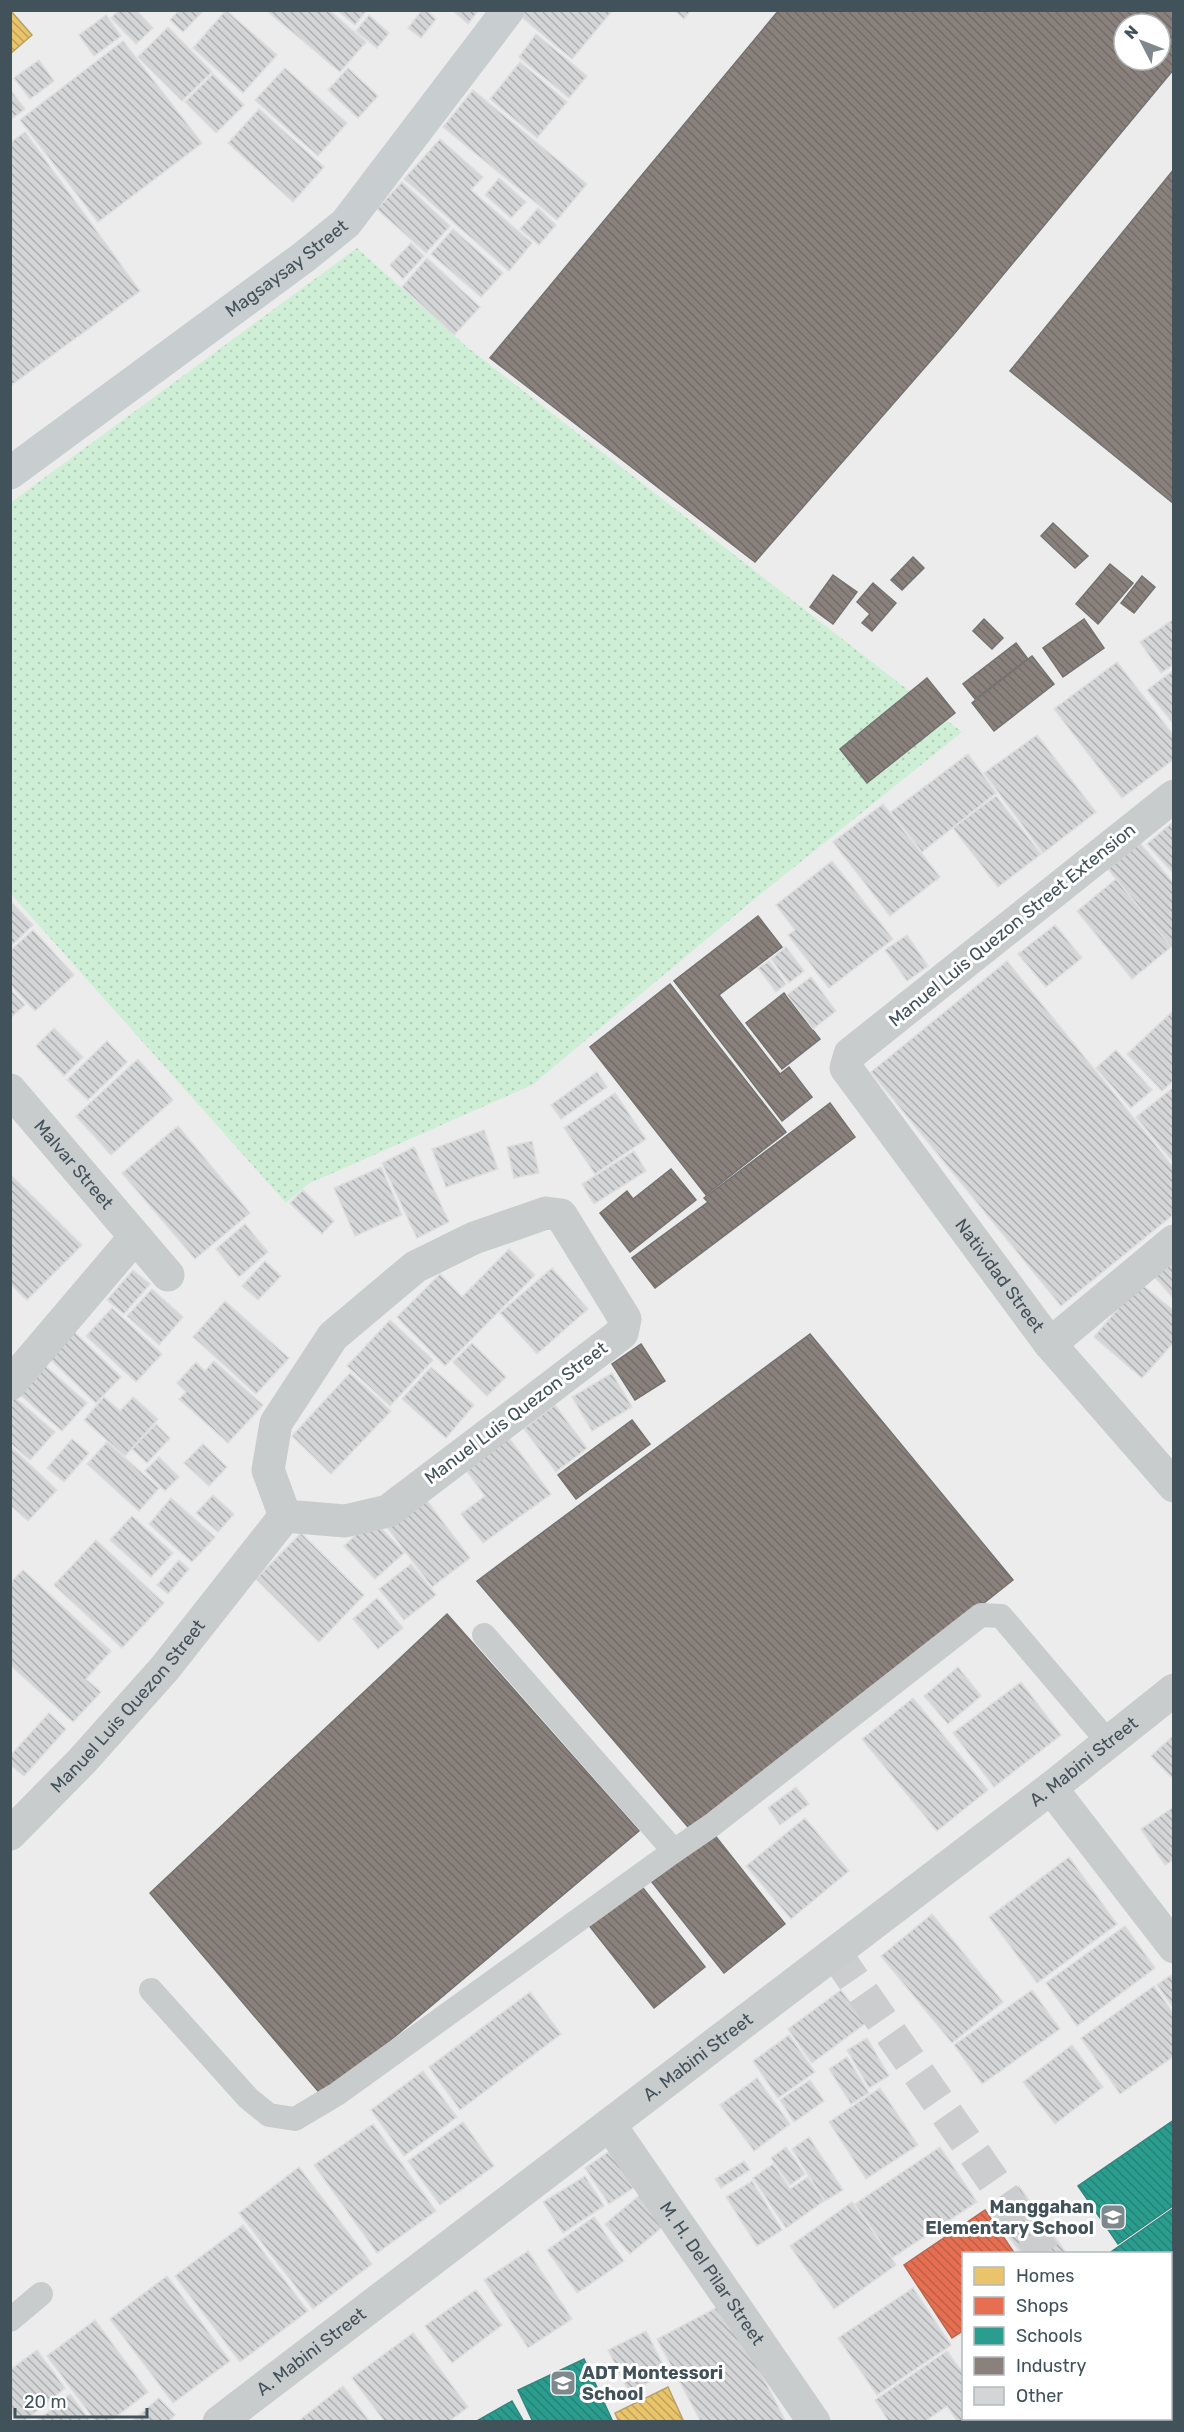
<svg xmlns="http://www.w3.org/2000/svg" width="1184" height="2432" viewBox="0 0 1184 2432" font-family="Rubik,sans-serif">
<defs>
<pattern id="grass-dots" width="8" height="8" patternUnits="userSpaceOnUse" patternTransform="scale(1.5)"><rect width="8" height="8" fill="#ceefd6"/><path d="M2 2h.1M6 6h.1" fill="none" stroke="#b2cfba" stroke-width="1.8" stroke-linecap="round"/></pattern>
<pattern id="homes-back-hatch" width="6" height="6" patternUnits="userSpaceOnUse" patternTransform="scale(1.5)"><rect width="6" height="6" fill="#e9c46a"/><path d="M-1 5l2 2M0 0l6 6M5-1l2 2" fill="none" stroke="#bea25a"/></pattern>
<pattern id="shops-back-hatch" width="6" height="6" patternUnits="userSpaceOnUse" patternTransform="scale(1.5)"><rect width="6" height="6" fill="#e76f51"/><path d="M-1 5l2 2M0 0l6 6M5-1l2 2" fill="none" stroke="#bd5e46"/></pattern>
<pattern id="schools-back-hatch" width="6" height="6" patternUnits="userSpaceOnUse" patternTransform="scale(1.5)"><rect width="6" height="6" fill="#2a9d8f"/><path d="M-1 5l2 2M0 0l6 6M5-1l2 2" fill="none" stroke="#268378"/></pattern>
<pattern id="industry-back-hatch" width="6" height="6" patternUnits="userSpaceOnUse" patternTransform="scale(1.5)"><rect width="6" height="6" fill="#8a817c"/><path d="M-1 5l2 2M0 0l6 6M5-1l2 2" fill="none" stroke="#726c69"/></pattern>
<pattern id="building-back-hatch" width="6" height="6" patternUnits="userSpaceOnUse" patternTransform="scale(1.5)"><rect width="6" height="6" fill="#d4d5d7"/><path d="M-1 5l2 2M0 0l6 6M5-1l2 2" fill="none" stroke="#aeafb1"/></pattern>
</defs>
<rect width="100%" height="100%" fill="#edecec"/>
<!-- grass -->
<path fill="url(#grass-dots)" d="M357,248l110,99 495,385 -205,165 -225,188 -224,99 -22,19 -275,-309 -1,-391z"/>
<!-- homes -->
<g fill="url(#homes-back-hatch)" stroke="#b7a265" stroke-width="1.5">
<path d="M10,10l22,25 -22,19z"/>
<path d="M668,2387l16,35h-65l-4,-9z"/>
</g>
<!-- shops -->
<path fill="url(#shops-back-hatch)" stroke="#b66654" stroke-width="1.5" d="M985,2210l30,44h-51v76l-12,8 -48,-73z"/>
<!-- schools -->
<g fill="url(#schools-back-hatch)" stroke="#31867f" stroke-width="1.5">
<path d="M1174,2120v85l-56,39 -40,-58z"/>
<path d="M1174,2208v82l-4,2v-38h-62z"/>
<path d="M1174,2305v76l-4,2v-77z"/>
<path d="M584,2359l29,63h-80l-15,-32z"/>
<path d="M512,2401l12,21h-49z"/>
</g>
<!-- industry -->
<g fill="url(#industry-back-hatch)" stroke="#747372" stroke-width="1.5" fill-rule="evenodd">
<path d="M779,10h395v59l-220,265 -199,228 -265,-204zM1124,24h36v36h-36z"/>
<path d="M1174,169v335l-164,-133z"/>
<path d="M1053,523l35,33 -13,12 -34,-32z"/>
<path d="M913,557l11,11 -22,22 -11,-10z"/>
<path d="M1110,564l23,19 -35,41 -22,-20z"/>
<path d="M833,575l24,17 -24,32 -23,-17z"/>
<path d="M1142,576l13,11 -21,26 -13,-10z"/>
<path d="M873,583l23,20 -24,28 -10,-8 8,-9 -13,-12z"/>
<path d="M984,619l19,19 -11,11 -19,-18z"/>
<path d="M1084,619l20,29 -41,29 -20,-29z"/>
<path d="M1016,643l12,16 -53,40 -12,-15z"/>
<path d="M1032,656l22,28 -60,47 -22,-28z"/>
<path d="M927,678l28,35 -88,70 -27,-34z"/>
<path d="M758,916l24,31 -63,48 61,79 9,-7 23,30 -30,24 -108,-140z"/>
<path d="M670,984l116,148 -80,63 -116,-148z"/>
<path d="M784,993l36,46 -38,30 -36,-46z"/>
<path d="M830,1103l25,34 -200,151 -23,-30 76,-56 -4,-4z"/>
<path d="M671,1169l25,31 -66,52 -30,-39 27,-22 6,8z"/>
<path d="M810,1334l203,246 -319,254 -217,-253z"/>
<path d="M641,1344l24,37 -30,19 -23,-36z"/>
<path d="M632,1420l18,24 -74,55 -18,-24z"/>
<path d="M447,1614l192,217 -316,266 -173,-204z"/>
<path d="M713,1833l72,91 -61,49 -72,-91z"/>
<path d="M639,1883l66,84 -51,41 -66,-84z"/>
</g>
<!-- building -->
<g fill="url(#building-back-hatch)" stroke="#dededf" stroke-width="1.5">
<path d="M119,10h17l17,18 -17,16 -25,-26z"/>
<path d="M179,10h25l-21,22 -13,-12z"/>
<path d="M226,10l51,45 -34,38 -50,-45z"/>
<path d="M266,10h63l37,32 -26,30z"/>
<path d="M337,10h30l-12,15z"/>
<path d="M422,10h4l10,9 -15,19 -13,-10z"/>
<path d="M452,10h27l-11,14z"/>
<path d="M520,10h93l-41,49 -54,-45z"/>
<path d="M674,10h17l-7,9z"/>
<path d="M106,15l15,21 -27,20 -15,-21z"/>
<path d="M369,15l20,18 -12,15 -21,-17z"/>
<path d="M168,27l44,45 -30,29 -44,-44z"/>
<path d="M536,34l51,42 -18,22 -50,-41z"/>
<path d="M123,41l79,102 -104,79 -78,-102z"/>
<path d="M39,60l15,21 -24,18 -16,-21z"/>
<path d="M520,62l47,40 -30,36 -47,-39z"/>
<path d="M285,68l62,55 -29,33 -63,-56z"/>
<path d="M348,68l30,28 -20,22 -30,-28z"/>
<path d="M213,74l31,31 -28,28 -31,-31z"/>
<path d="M10,89l15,20 -15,11z"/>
<path d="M473,90l114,94 -30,36 -114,-93z"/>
<path d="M259,109l65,58 -31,35 -65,-59z"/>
<path d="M25,132l115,159 -130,95v-243z"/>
<path d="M440,139l43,38 -12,13 61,53 -23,28 -105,-92z"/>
<path d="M499,178l27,24 -15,16 -26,-23z"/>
<path d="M402,182l48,44 -24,27 -49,-44z"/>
<path d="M538,208l18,17 -17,20 -19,-16z"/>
<path d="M453,229l50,44 -22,24 -50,-43z"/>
<path d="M411,243l13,13 -21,23 -13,-14z"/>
<path d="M427,258l53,49 -26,28 -52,-48z"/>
<path d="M1174,619v45l-13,9 -21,-31z"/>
<path d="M1117,662l57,74v23l-52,39 -68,-89z"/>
<path d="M1174,670v55l-27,-35z"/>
<path d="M1037,735l59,77 -53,41 -59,-80z"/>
<path d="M968,754l28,39 -74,59 -31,-40z"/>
<path d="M996,796l45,58 -43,33 -45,-59z"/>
<path d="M883,804l57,73 -50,39 -57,-74z"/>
<path d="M1174,821v53l-27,-30z"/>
<path d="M1140,843l34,41v61l-3,2 -63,-78z"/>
<path d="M832,861l61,78 -64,49 -41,-53 7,-5 -19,-25z"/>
<path d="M1116,879l55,68 -39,32 -55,-68z"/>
<path d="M10,901l23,24 -20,19 -3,-3z"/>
<path d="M1055,925l27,33 -36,29 -28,-33z"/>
<path d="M33,930l41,45 -39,36 -25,-27v-33z"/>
<path d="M907,935l21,31 -21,15 -22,-31z"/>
<path d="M786,947l18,24 -15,12 -18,-24z"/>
<path d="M769,961l17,23 -10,8 -18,-24z"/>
<path d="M1007,961l167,207v46l-113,92 -190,-234z"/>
<path d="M811,977l25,34 -23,18 -26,-34z"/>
<path d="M10,989l15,16 -15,13z"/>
<path d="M1174,1010v70l-12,11 -35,-37z"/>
<path d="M54,1028l29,29 -19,19 -28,-30z"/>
<path d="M107,1041l20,21 -39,38 -21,-20z"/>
<path d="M1116,1050l36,40 -21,18 -35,-40z"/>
<path d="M138,1059l35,41 -62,55 -35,-39z"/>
<path d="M597,1072l10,15 -46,32 -10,-14z"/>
<path d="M1174,1087v76l-38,-46z"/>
<path d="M615,1093l31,46 -51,35 -31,-46z"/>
<path d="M178,1126l72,87 -55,46 -73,-86z"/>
<path d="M484,1130l14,39 -52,18 -14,-38z"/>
<path d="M532,1141l7,32 -25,5 -7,-31z"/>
<path d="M414,1147l35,75 -32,16 -35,-75z"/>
<path d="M634,1151l12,20 -52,33 -12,-20z"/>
<path d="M381,1167l21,48 -47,21 -21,-48z"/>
<path d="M10,1174l72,71 -55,55 -17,-16z"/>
<path d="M303,1190l31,31 -12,13 -32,-31z"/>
<path d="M245,1224l23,28 -29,25 -23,-28z"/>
<path d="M509,1249l26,26 -90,91 -48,-49 43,-43 22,23z"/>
<path d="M1174,1256v43l-22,-25z"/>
<path d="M265,1261l16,15 -23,24 -16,-14z"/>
<path d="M552,1268l36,41 -51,45 -37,-41z"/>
<path d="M133,1270l17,14 -26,30 -17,-14z"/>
<path d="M1140,1283l34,28v31l-32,36 -48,-41z"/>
<path d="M152,1289l31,28 -24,28 -32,-29z"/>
<path d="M225,1301l64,57 -33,36 -63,-57z"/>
<path d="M112,1308l50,46 -26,28 -50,-46z"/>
<path d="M390,1320l43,40 -43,46 -43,-40z"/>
<path d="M70,1328l51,49 -25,26 -51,-49z"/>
<path d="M472,1343l34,34 -19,19 -34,-34z"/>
<path d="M214,1361l49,44 -35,38 -49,-44 7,-7 -9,-9 19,-21 9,9z"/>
<path d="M42,1363l45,40 -25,28 -45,-39z"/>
<path d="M431,1367l43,38 -28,33 -44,-39z"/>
<path d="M350,1373l41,38 -60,63 -39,-38z"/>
<path d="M612,1373l20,34 -40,24 -20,-34z"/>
<path d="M12,1395l43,37 -25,28 -20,-17z"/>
<path d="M104,1397l16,14 13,-14 25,22 -33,37 -41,-36z"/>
<path d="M555,1405l32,43 -31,24 -32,-43z"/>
<path d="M156,1424l14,14 -23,25 -15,-14z"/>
<path d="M509,1438l42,56 -68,49 -22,-29 24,-18 -20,-27z"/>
<path d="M72,1439l17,14 -25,29 -17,-14z"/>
<path d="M107,1442l52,46 -20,23 -52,-47z"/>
<path d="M203,1444l24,23 -18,19 -25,-23z"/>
<path d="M10,1446l47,44 -29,31 -18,-16z"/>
<path d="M159,1457l20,20 -14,14 -20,-20z"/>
<path d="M213,1495l21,19 -16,18 -22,-19z"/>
<path d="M171,1498l44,39 -23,25 -43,-38z"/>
<path d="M425,1498l45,60 -38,29 -46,-61z"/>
<path d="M132,1516l41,37 -22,24 -41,-37z"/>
<path d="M373,1519l31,34 -29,26 -31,-33z"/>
<path d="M301,1533l63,62 -45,47 -63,-63z"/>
<path d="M96,1540l68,63 -42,45 -68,-63z"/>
<path d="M179,1560l10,9 -21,25 -11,-9z"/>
<path d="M411,1564l25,31 -32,25 -25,-31z"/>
<path d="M23,1570l88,81 -25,28 15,13 -28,30 -63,-57v-82z"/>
<path d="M377,1598l26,30 -25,21 -25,-30z"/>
<path d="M958,1667l23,29 -33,28 -24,-28z"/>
<path d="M1021,1682l40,53 -67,52 -41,-54z"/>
<path d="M913,1698l75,92 -51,41 -75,-92z"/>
<path d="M49,1713l17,16 -42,47 -14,-11v-9z"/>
<path d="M1174,1735v45l-23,-24z"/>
<path d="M796,1787l13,17 -29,21 -12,-17z"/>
<path d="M1174,1807v53l-9,5 -24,-36z"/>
<path d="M805,1818l44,53 -58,48 -45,-53z"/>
<path d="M1069,1857l48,67 -80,59 -48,-66z"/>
<path d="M932,1914l71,88 -51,41 -71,-87z"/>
<path d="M1125,1926l30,42 -78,58 -31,-43z"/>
<path d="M1171,1975l3,4v30l-17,-24z"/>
<path d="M1154,1986l20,28v42l-54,38 -39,-56z"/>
<path d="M841,1990l25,33 -54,40 -24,-34z"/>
<path d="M1032,1990l28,39 -78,55 -28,-39z"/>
<path d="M530,1992l31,42 -101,76 -31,-43z"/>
<path d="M789,2035l26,37 -37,26 -25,-37z"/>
<path d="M867,2038l22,38 -20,12 -22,-38z"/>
<path d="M1072,2045l31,42 -48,37 -32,-42z"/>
<path d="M847,2057l22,36 -18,11 -22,-35z"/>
<path d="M423,2071l34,46 -53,39 -33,-46z"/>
<path d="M757,2078l33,46 -36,27 -34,-46z"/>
<path d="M810,2080l14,21 -30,21 -14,-22z"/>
<path d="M880,2088l38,57 -52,34 -37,-57z"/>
<path d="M463,2122l31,44 -54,39 -32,-44z"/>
<path d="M373,2124l63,87 -59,42 -63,-88z"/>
<path d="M809,2137l34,53 -18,11 -33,-52z"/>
<path d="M786,2147l19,27 -15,11 -19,-27z"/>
<path d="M940,2147l37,55 -85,56 -37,-54z"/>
<path d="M614,2148l24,37 -29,19 -24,-36z"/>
<path d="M744,2161l6,9 -29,18 -6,-9z"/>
<path d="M773,2164l17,25 18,-12 16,24 -38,27 -33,-50z"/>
<path d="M299,2167l73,97 -59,45 -74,-96z"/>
<path d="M585,2176l19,30 -41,27 -20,-31z"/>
<path d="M752,2181l30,49 -25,16 -31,-49z"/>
<path d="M1019,2186l48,68h-46l-33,-46z"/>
<path d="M641,2194l25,30 -36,30 -25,-30z"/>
<path d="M852,2202l44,63 -62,44 -44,-63z"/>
<path d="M594,2217l30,44 -47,32 -30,-43z"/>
<path d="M243,2225l65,86 -68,51 -65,-86z"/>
<path d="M528,2251l44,68 -44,29 -44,-68z"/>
<path d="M167,2276l63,85 -57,42 -63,-84z"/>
<path d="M913,2288l38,57 -74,50 -39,-57z"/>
<path d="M476,2290l26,35 -50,38 -27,-37z"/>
<path d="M725,2303l61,119h-85l-44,-83z"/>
<path d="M95,2320l53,72 -39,30h-13l-49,-66z"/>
<path d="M646,2331l21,42 -38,19 -21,-42z"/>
<path d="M413,2333l55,74 -20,15h-63l-33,-44z"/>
<path d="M37,2350l28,38 -42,34h-4l-9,-11v-41z"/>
<path d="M947,2351l17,24v43h10l-4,4h-12l-11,-16 -23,16h-35l-14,-22z"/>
<path d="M343,2386l27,36h-73z"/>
<path d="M70,2394l21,28h-55z"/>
<path d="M159,2398l16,17 -7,7h-37z"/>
<path d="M1018,2418h18l-5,4h-11z"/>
</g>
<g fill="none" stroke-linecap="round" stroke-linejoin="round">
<!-- street-tunnel -->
<path stroke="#cbcdcf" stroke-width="33" stroke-dasharray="33 16" stroke-linecap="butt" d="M835,1953l209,301"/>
<!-- lane -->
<g stroke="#c8cccd" stroke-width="24">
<path d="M484,1635l190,216 38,-26 269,-210 20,1 108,127"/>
<path d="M151,1990l97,108 21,17 26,4 42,-25 337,-243"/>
<path d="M10,2320l31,-26"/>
</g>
<!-- street -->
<g stroke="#c8cccd" stroke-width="33">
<path id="s1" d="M1174,796l-324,258 -4,14 204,276 124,142"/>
<path id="s2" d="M10,1090l158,185"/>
<path d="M546,1213l15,2 64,104 -3,14 -234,178 -43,10 -60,-5 -17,-46 8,-47 57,-87 82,-69 59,-29z"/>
<path d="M1050,1344l124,-103"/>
<path d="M10,1384l125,-147"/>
<path d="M1051,1788l123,159"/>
<path id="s3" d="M10,1834l72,-73 83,-93 120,-152"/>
<path id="s4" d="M610,2125l204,297"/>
<path d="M1160,2418l2,4"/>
<path id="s5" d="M219,2422l832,-634 123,-98"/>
<path d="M1126,2422l5,-4"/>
</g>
<!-- secondary -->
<path stroke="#c8cdcf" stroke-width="33" id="s6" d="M10,473l294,-216 42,-34 162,-213"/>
</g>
<!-- icons -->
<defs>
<g id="school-square" transform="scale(1.35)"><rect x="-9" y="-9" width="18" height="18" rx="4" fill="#7e888d" stroke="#fff"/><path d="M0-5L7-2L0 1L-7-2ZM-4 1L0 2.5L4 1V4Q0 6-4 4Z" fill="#fff"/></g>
</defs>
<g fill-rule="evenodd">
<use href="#school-square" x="1113" y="2217"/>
<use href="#school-square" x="563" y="2383"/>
</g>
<g text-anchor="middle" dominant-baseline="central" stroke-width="6" stroke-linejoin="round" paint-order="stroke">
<!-- street labels -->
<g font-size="18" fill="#42525a" stroke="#fff">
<text stroke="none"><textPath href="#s6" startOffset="344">Magsaysay Street</textPath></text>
<text transform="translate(1012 925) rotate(-39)">Manuel Luis Quezon Street Extension</text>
<text stroke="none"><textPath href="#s2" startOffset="98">Malvar Street</textPath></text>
<text stroke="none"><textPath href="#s1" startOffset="687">Natividad Street</textPath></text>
<text transform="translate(516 1413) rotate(-37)">Manuel Luis Quezon Street</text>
<text stroke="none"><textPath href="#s3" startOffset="174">Manuel Luis Quezon Street</textPath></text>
<text stroke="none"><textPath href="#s5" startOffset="1088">A. Mabini Street</textPath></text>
<text stroke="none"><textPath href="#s5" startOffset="602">A. Mabini Street</textPath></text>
<text stroke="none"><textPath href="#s4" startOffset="180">M. H. Del Pilar Street</textPath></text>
<text stroke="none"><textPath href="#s5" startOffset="116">A. Mabini Street</textPath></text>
</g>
<!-- poi labels -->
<g font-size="18" font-weight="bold" fill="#42525a" stroke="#fff" text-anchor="end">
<text x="1094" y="2207">Manggahan<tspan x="1094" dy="21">Elementary School</tspan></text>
<text x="582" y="2373" text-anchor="start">ADT Montessori<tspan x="582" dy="21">School</tspan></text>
</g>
</g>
<!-- border -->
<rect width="1184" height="2432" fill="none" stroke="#42525a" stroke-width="24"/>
<!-- legend -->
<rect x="962" y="2252" width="210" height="168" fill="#ffffff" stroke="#b3babd" stroke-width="1.5"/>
<rect x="974" y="2267" width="30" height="18" fill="#e9c46a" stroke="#b3babd" stroke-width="1.5"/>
<text x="1016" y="2282" font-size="18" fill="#42525a">Homes</text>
<rect x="974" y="2297" width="30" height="18" fill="#e76f51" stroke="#b3babd" stroke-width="1.5"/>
<text x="1016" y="2312" font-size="18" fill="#42525a">Shops</text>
<rect x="974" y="2327" width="30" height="18" fill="#2a9d8f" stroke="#b3babd" stroke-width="1.5"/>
<text x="1016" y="2342" font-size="18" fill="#42525a">Schools</text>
<rect x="974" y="2357" width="30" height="18" fill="#8a817c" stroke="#b3babd" stroke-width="1.5"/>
<text x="1016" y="2372" font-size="18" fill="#42525a">Industry</text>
<rect x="974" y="2387" width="30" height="18" fill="#d4d5d7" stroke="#b3babd" stroke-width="1.5"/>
<text x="1016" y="2402" font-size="18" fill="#42525a">Other</text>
<!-- north arrow -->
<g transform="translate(1142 42) rotate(312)"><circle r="28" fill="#ffffff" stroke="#b3babd" stroke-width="1.5"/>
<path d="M0-4.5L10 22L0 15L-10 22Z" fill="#7e888d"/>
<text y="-9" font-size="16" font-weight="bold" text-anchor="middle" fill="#42525a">N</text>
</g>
<!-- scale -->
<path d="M15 2408v9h132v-9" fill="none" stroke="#42525a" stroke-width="3"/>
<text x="24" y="2408" font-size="18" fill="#42525a" stroke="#ffffff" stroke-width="4.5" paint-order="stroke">20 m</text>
</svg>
